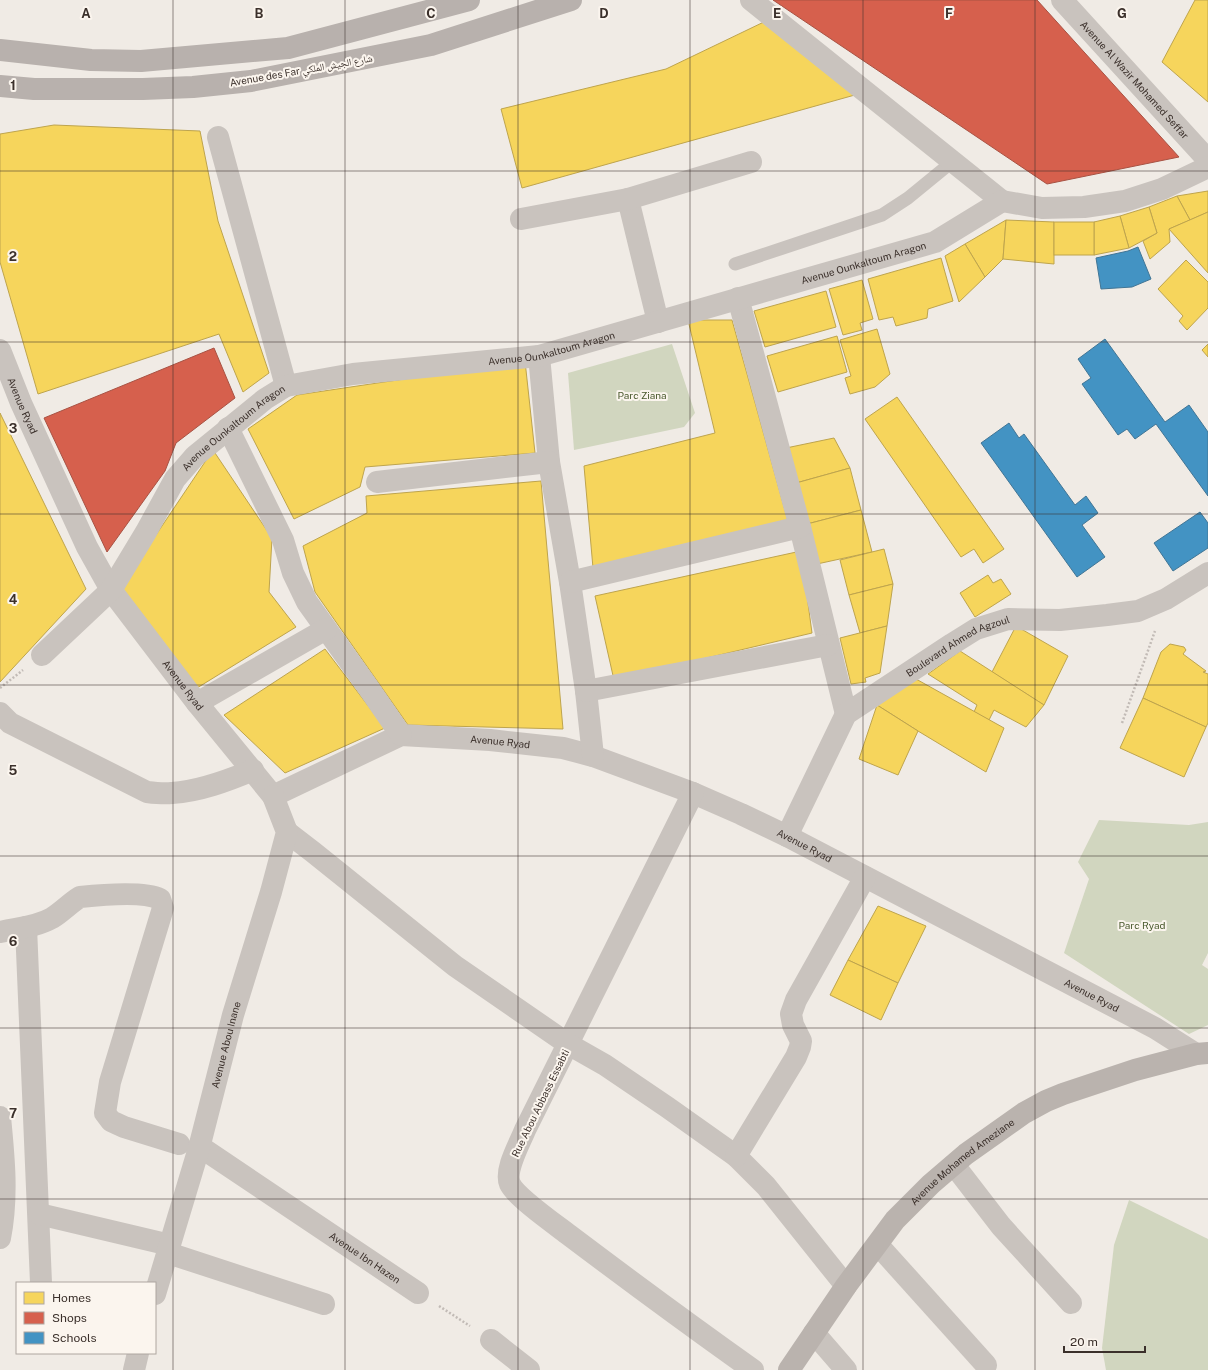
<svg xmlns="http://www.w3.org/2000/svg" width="1208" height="1370" viewBox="0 0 1208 1370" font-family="'Public Sans','Noto Naskh Arabic',sans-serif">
<rect width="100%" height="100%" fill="#f0ebe5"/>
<!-- green -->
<g fill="#d1d6bf">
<path d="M672,344l23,69 -11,14 -110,23 -6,-77z"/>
<path d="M1099,820l90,5 19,-3v131l-6,12 6,4v56l-19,9 -125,-81 25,-74 -11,-17z"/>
<path d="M1129,1200l79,39v131h-102l-4,-22 12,-103z"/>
</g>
<!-- homes -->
<g fill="#f6d55c" stroke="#bea44d">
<path d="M1195,0h13v102l-46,-40z"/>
<path d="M768,20l94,73 -340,95 -21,-79 165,-40z"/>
<path d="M54,125l146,6 18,90 51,152 -26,19 -24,-58 -181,60 -38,-132v-128z"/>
<path d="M1208,191v21l-18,8 -13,-24z"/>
<path d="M1177,196l13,24 -21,9 1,13 -20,17 -7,-18 14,-8 -8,-26z"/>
<path d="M1149,207l8,26 -28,15 -9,-32z"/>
<path d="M1208,212v61l-39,-44z"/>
<path d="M1120,216l9,32 -35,7v-33z"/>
<path d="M1006,220l-3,39 -18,18 -20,-33z"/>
<path d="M1006,220l48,2v42l-51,-5z"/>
<rect x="1054" y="222" width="40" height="33"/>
<path d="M965,244l20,33 -26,25 -14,-46z"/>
<path d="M941,258l12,43 -25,8 -1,9 -31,8 -3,-9 -14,3 -11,-41z"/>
<path d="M1186,260l22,22v26l-21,22 -8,-9 4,-5 -25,-27z"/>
<path d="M862,280l11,39 -13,4 2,7 -19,5 -14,-46z"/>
<path d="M826,291l10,36 -71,20 -11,-36z"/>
<path d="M688,320h44l56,201 -195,47 -9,-102 131,-33z"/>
<path d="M877,329l13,45 -15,13 -25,7 -5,-16 6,-2 -11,-36z"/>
<path d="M837,336l10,36 -69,20 -11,-36z"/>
<path d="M1208,344v13l-6,-7z"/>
<path d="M525,361l10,92 -170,14 -5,20 -66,32 -46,-90 49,-34z"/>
<path d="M897,397l107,152 -21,14 -9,-14 -13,8 -96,-138z"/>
<path d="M0,413l86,176 -86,93z"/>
<path d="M834,438l16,30 -54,15 -10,-35z"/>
<path d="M213,450l59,88 -3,54 27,35 -99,61 -78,-98z"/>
<path d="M850,468l11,42 -54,14 -11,-41z"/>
<path d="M541,481l22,248 -155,-4 -93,-133 -12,-46 64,-33 -1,-17z"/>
<path d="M861,510l11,42 -55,12 -10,-40z"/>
<path d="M884,549l9,35 -44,11 -9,-35z"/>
<path d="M801,551l11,82 -198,47 -19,-84z"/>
<path d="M988,575l5,8 8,-4 10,15 -36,23 -15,-24z"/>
<path d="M893,584l-6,42 -27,7 -11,-38z"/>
<path d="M887,626l-7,47 -15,5 1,4 -15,2 -11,-46z"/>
<path d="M1016,626l52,30 -24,49 -52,-33z"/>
<path d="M1170,644l14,3 2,3 -3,4 23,17 -3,1 5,2v49l-2,4 -63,-29 18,-46z"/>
<path d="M325,649l60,79 -100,45 -61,-58z"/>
<path d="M960,651l84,54 -18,22 -32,-17 -5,10 -15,-8 3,-7 -49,-31z"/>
<path d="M916,679l88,49 -18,44 -68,-41 -41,-26z"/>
<path d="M1143,698l63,29 -22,50 -64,-29z"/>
<path d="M877,705l41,26 -20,44 -39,-16z"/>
<path d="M878,906l48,20 -28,57 -50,-23z"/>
<path d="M848,960l50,23 -17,37 -51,-25z"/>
</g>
<!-- shops -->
<g fill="#d6604d" stroke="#a85243">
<path d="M773,0h264l142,157 -132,27z"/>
<path d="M214,348l21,50 -59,45 -11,28 -58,81 -63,-134z"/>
</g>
<!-- schools -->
<g fill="#4393c3" stroke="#417595">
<path d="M1138,247l13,32 -19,8 -31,2 -5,-31 32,-7z"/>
<path d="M1105,339l60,83 24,-17 19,27v64l-52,-72 -21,15 -8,-10 -9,6 -36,-51 9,-6 -13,-19z"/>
<path d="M1009,423l10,15 5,-4 51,71 11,-9 12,17 -16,12 23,32 -28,20 -96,-134z"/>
<path d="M1200,512l8,11v25l-35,23 -19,-28z"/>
</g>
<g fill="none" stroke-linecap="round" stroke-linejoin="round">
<!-- path -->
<g stroke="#c2bbb6" stroke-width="2.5" stroke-dasharray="2 2" stroke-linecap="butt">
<path d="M0,688l23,-18"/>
<path d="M1122,723l33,-92"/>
<path d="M439,1306l31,20"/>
</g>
<!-- lane -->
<path stroke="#c9c3be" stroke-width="13" d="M735,264l147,-49 26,-17 44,-36"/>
<!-- street -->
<g stroke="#c9c3be" stroke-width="22">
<path d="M751,0l251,201"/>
<path id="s1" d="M1062,0l146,160"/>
<path d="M218,137l68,249"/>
<path d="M628,199l30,123"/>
<path d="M521,219l107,-20 123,-37"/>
<path d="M738,298l62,229 46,187"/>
<path id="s2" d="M0,350l21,53 66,144 24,43 86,113 76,93 128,-61 89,5 73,8 30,8 100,37 48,21 46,22 368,192 41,26"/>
<path d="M539,356l10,106 21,120 16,109 7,65"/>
<path d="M228,428l55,112 10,33 14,29 63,88 31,45"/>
<path d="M377,482l172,-20"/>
<path d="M570,582l230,-55"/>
<path id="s3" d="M42,655l69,-65 35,-58 29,-53 20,-23 70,-57 21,-13 67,-12 186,-18 396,-114 67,-41 40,7 42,-1 41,-6 37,-12 46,-22"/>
<path d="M586,691l242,-46"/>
<path d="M197,703l129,-74"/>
<path d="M0,713l10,10 137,69c8,1 17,2 25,1 28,-2 55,-12 81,-23"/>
<path d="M693,793l-168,337c-5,13 -21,40 -15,54 6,13 46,41 59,51 61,46 122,91 184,135"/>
<path d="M287,832l26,20 142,114 113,78 37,21 62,42 69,49 30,30 80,100"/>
<path id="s4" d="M787,836l59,-122 106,-70 24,-15 32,-10 52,1 47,-5 31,-4 28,-12 42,-26"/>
<path d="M26,927l15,356"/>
<path d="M0,932c17,-4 36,-5 52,-14 10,-6 18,-15 28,-21 19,-2 64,-6 80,2l3,9 -53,174 -5,31 6,8 13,6 55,17"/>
<path d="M0,1117c4,40 8,81 0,121"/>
<path id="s5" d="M199,1146l219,147"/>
<path d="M736,1156l60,-99 4,-10 1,-6 -8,-16 -2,-11 5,-14 69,-123"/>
<path d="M954,1165l47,61 70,77"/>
<path d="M39,1214l131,31"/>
<path d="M878,1245l108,120"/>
<path d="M168,1253l156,51"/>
<path id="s6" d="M155,1294l44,-146 34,-133 38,-123 16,-60 -14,-36"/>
<path d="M814,1333l32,37"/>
<path d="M491,1340l38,30"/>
<path d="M134,1370l4,-17"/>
</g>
<!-- secondary -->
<path stroke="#bab3ae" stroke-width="22" id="s7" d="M789,1370l57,-84 49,-66 36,-36 35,-30 58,-41 22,-12 17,-7 72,-24 61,-16 12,-1"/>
<!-- primary -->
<g stroke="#b8b1ad" stroke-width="22">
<path d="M0,50l91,10 50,1 147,-13 181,-48"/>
<path d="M0,86l34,3h109l50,-2 58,-6 180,-36 140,-45"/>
</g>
</g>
<!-- grid -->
<path fill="none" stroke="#3b302b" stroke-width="1" stroke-opacity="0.55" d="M173,0v1370M345,0v1370M518,0v1370M690,0v1370M863,0v1370M1035,0v1370M0,171h1208M0,342h1208M0,514h1208M0,685h1208M0,856h1208M0,1028h1208M0,1199h1208"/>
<g text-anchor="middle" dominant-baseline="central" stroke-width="4" stroke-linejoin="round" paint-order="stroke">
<!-- street labels -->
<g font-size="10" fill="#3b302b" stroke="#fbf5ee">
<text transform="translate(301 70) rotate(-10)">Avenue des Far شارع الجيش الملكي</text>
<text stroke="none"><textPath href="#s1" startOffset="108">Avenue Al Wazir Mohamed Seffar</textPath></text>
<text stroke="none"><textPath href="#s3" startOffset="961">Avenue Ounkaltoum Aragon</textPath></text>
<text stroke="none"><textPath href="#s3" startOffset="637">Avenue Ounkaltoum Aragon</textPath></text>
<text stroke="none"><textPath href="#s2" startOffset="60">Avenue Ryad</textPath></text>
<text stroke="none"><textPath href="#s3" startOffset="301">Avenue Ounkaltoum Aragon</textPath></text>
<text stroke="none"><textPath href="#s4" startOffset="267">Boulevard Ahmed Agzoul</textPath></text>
<text stroke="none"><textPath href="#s2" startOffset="384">Avenue Ryad</textPath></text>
<text stroke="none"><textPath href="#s2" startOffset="768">Avenue Ryad</textPath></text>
<text stroke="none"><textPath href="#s2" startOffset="1092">Avenue Ryad</textPath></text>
<text stroke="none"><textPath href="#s2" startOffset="1416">Avenue Ryad</textPath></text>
<text stroke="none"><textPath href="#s6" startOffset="259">Avenue Abou Inane</textPath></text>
<text transform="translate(540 1103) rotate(-64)">Rue Abou Abbass Essabti</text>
<text stroke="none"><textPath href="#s7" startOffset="273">Avenue Mohamed Ameziane</textPath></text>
<text stroke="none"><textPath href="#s5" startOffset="200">Avenue Ibn Hazen</textPath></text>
</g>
<!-- park labels -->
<g font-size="10" fill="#4a5a2e" stroke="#fbf5ee">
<text x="642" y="395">Parc Ziana</text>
<text x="1142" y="925">Parc Ryad</text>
</g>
</g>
<g font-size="13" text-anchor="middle" font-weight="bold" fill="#3b302b" stroke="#fbf5ee" stroke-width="4" stroke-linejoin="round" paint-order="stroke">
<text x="86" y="18">A</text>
<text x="259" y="18">B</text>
<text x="431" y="18">C</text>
<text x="604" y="18">D</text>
<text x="777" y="18">E</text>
<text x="949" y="18">F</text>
<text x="1122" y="18">G</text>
<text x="13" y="90">1</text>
<text x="13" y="261">2</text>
<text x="13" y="433">3</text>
<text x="13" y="604">4</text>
<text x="13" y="775">5</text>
<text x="13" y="946">6</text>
<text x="13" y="1118">7</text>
</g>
<!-- legend -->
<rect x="16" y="1282" width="140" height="72" fill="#fbf5ee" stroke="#aea6a0"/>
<rect x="24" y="1292" width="20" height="12" fill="#f6d55c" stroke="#aea6a0"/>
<text x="52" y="1302" font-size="12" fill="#3b302b">Homes</text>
<rect x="24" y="1312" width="20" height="12" fill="#d6604d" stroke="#aea6a0"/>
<text x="52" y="1322" font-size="12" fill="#3b302b">Shops</text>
<rect x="24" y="1332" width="20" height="12" fill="#4393c3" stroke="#aea6a0"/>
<text x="52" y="1342" font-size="12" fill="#3b302b">Schools</text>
<!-- scale -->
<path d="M1064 1346v6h81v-6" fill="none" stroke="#3b302b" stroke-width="2"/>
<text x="1070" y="1346" font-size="12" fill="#3b302b" stroke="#fbf5ee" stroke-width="3" paint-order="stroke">20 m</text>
</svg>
